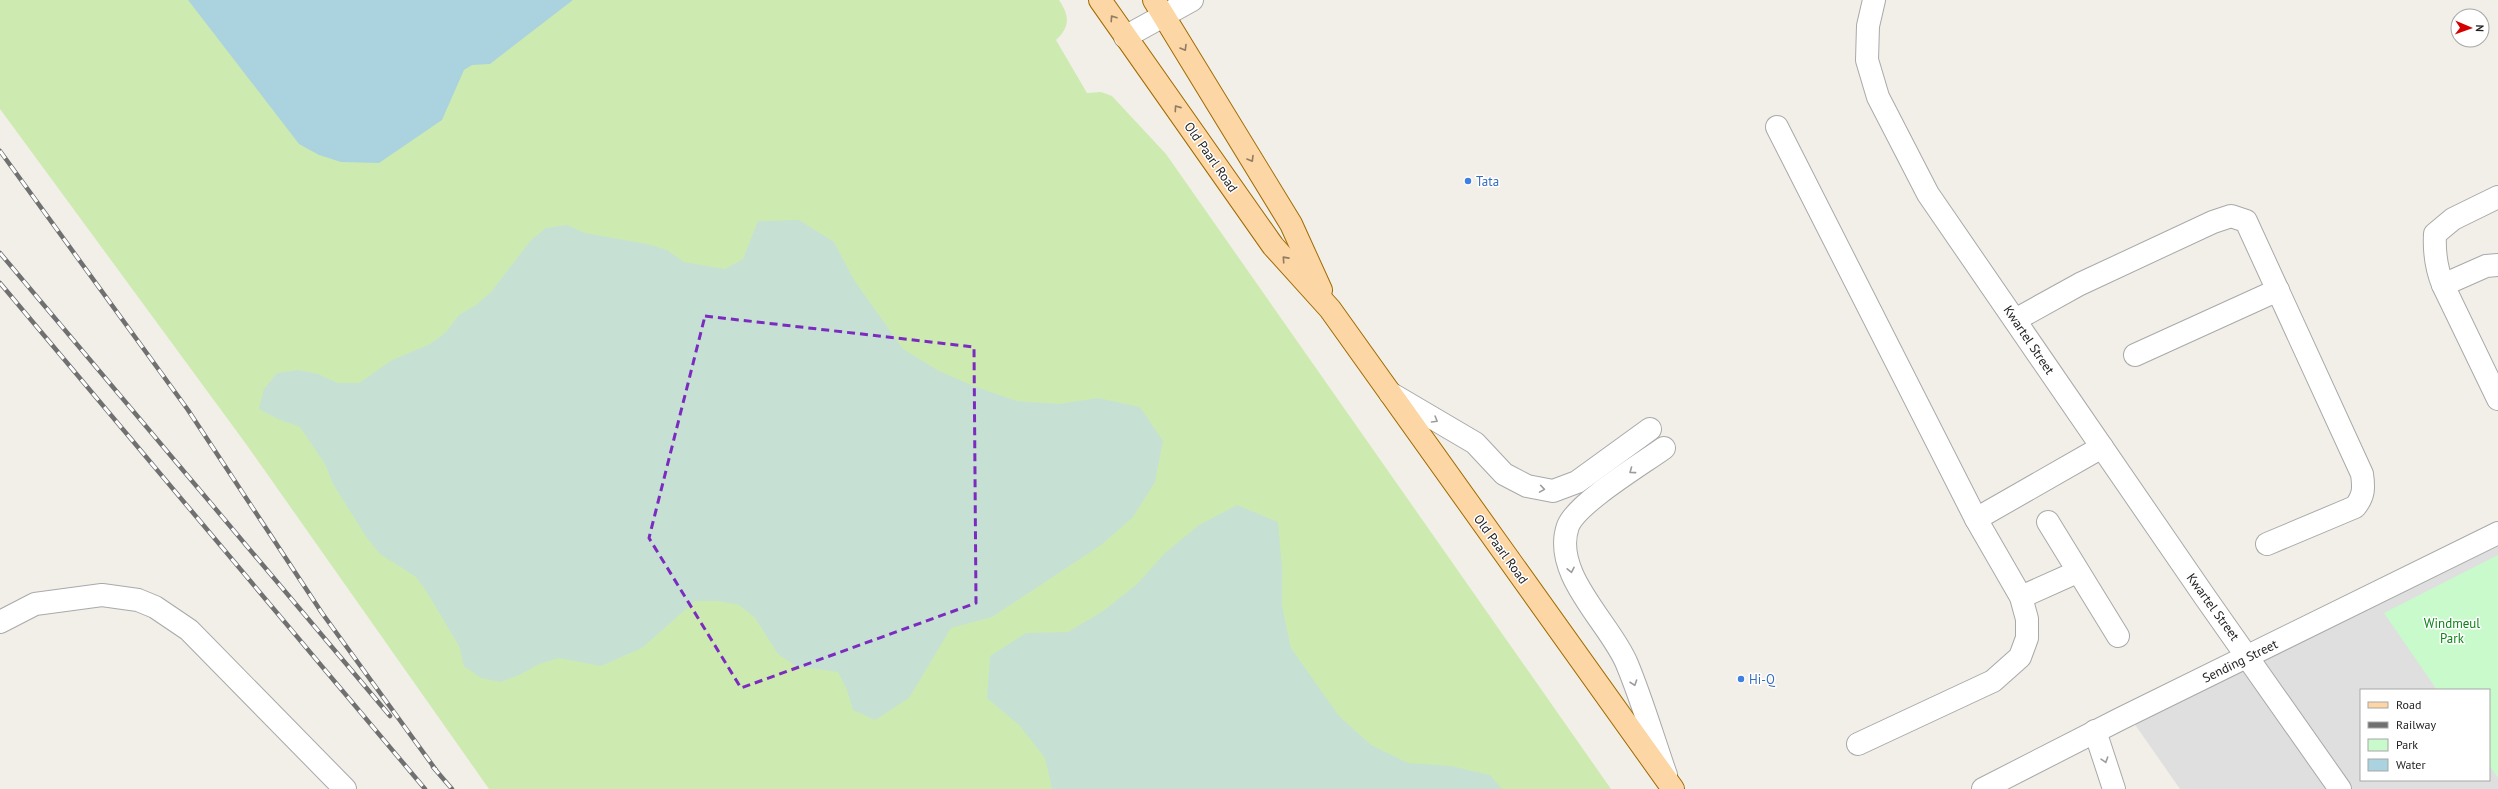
<svg xmlns="http://www.w3.org/2000/svg" width="2498" height="789" viewBox="0 0 2498 789" font-family="'PT Sans',sans-serif">
<rect width="100%" height="100%" fill="#f2efe9"/>
<!-- residential -->
<path fill="#e0dfdf" fill-rule="evenodd" d="M2498,533v256h-318l-51,-73zM2361,690h128v90h-128z"/>
<!-- grass -->
<path fill="#cdebb0" d="M0,0h1059c11,16 11,27 -3,40l31,53 14,-1 11,4 54,58 445,635h-1122l-243,-345 -246,-335z"/>
<!-- wetland -->
<g fill="#c6e0d4">
<path d="M799,220l35,22 20,38 49,69 36,22 37,16 41,14 42,3 39,-6 42,9 23,34 -8,41 -22,35 -32,28 -109,72 -41,11 -42,70 -34,22 -22,-10 -6,-20 -9,-18 -42,-6 -18,-12 -23,-36 -16,-13 -21,-4h-23l-53,47 -41,18 -42,-8 -20,6 -18,10 -20,8 -20,-4 -17,-12 -5,-20 -31,-52 -12,-17 -36,-23 -13,-16 -34,-54 -8,-20 -25,-37 -22,-8 -19,-10 5,-20 13,-16 21,-3 20,4 20,9h21l33,-23 38,-16 16,-12 13,-17 17,-10 15,-13 40,-52 15,-12 21,-3 18,8 62,11 20,6 17,12 41,7 18,-10 15,-38z"/>
<path d="M1237,505l41,17 4,45v39l9,42 48,68 32,29 37,18 43,3 39,9 12,14h-450l-7,-31 -26,-33 -32,-27 3,-42 36,-23 42,-1 35,-21 33,-26 29,-32 34,-28z"/>
</g>
<!-- park -->
<path fill="#c8facc" d="M2498,555v223l-9,-13v-75h-52l-53,-77z"/>
<!-- water -->
<path fill="#aad3df" d="M188,0h385l-83,64 -18,1 -8,5 -22,50 -63,43 -38,-1 -22,-7 -20,-11z"/>
<g fill="none" stroke-linecap="round" stroke-linejoin="round">
<!-- minor casing -->
<g stroke="#a9a9a9" stroke-width="24">
<g id="minor">
<path d="M1874,0l-6,26 -1,34 11,37 50,97 277,403 135,192"/>
<path d="M1125,37l67,-37"/>
<path d="M1777,127l199,392 45,78 6,22v19l-7,19 -27,24 -135,63"/>
<path d="M2498,197l-45,22 -18,15c-1,19 1,34 8,51l55,114"/>
<path d="M2443,285l43,-19 12,-1"/>
<path d="M2015,320l65,-36 133,-62 18,-6 15,5 116,253c2,14 2,22 -7,33l-88,37"/>
<path d="M2135,355l143,-65"/>
<path d="M1390,393l85,50 29,31 23,12 26,5 24,-9 73,-53"/>
<path d="M1664,448c-22,16 -87,55 -96,78 -17,48 43,98 59,138 15,36 26,74 39,111"/>
<path d="M1976,519l126,-72"/>
<path d="M2048,522l70,114"/>
<path d="M2021,597l56,-25"/>
<path d="M0,622l35,-18 67,-9 36,5 17,7 34,23 156,159"/>
<path d="M2095,731l19,58"/>
<path d="M1983,789l137,-70 378,-186"/>
</g>
</g>
<!-- major casing -->
<g stroke="#a06b00" stroke-width="24">
<g id="major">
<path d="M1100,0l173,246 57,63 343,480"/>
<path d="M1154,0l137,224 30,66"/>
</g>
</g>
<!-- minor -->
<use href="#minor" stroke="#fff" stroke-width="22"/>
<!-- major -->
<use href="#major" stroke="#fcd6a4" stroke-width="22"/>
<!-- rail casing -->
<g stroke="#707070" stroke-width="4.5">
<g id="rail">
<path d="M0,151l188,259 134,203 114,157"/>
<path d="M0,253l390,463"/>
<path d="M0,283l425,506"/>
<path d="M433,767l19,22"/>
</g>
</g>
<!-- rail -->
<use href="#rail" stroke="#fff" stroke-width="3" stroke-dasharray="9" stroke-linecap="butt"/>
</g>
<!-- one-way arrows -->
<defs><path id="oneway-chevron" d="M-2-3.5L2.5 0L-2 3.5" fill="none" stroke-width="1.6" stroke-linecap="round" stroke-linejoin="round"/></defs>
<g stroke="#8f7c63">
<use href="#oneway-chevron" transform="translate(1113 18) rotate(-124)"/>
<use href="#oneway-chevron" transform="translate(1184 48) rotate(59)"/>
<use href="#oneway-chevron" transform="translate(1177 108) rotate(-125)"/>
<use href="#oneway-chevron" transform="translate(1251 159) rotate(59)"/>
<use href="#oneway-chevron" transform="translate(1285 259) rotate(-132)"/>
</g>
<g stroke="#9c9c9c">
<use href="#oneway-chevron" transform="translate(1435 420) rotate(31)"/>
<use href="#oneway-chevron" transform="translate(1632 471) rotate(144)"/>
<use href="#oneway-chevron" transform="translate(1542 489) rotate(9)"/>
<use href="#oneway-chevron" transform="translate(1571 570) rotate(78)"/>
<use href="#oneway-chevron" transform="translate(1634 683) rotate(71)"/>
<use href="#oneway-chevron" transform="translate(2105 760) rotate(72)"/>
</g>
<!-- marked area -->
<path fill="none" stroke="#7b2cbf" stroke-width="3" stroke-dasharray="8 5" stroke-linejoin="round" d="M705,316l269,31 2,256 -235,85 -92,-150z"/>
<!-- markers -->
<g fill="#3f7fe0" stroke="#fff" stroke-width="1.5">
<circle cx="1468" cy="181" r="4"/>
<circle cx="1741" cy="679" r="4"/>
</g>
<g text-anchor="middle" dominant-baseline="central" stroke-width="3" stroke-linejoin="round" paint-order="stroke">
<!-- street labels -->
<g font-size="13" fill="#222" stroke="#fff">
<text transform="translate(1211 157) rotate(55)">Old Paarl Road</text>
<text transform="translate(2029 340) rotate(56)">Kwartel Street</text>
<text transform="translate(1501 549) rotate(54)">Old Paarl Road</text>
<text transform="translate(2213 607) rotate(54)">Kwartel Street</text>
<text transform="translate(2240 661) rotate(-26)">Sending Street</text>
</g>
<!-- shop labels -->
<g font-size="13" fill="#366cbe" stroke="#fff" text-anchor="start">
<text x="1476" y="181">Tata</text>
<text x="1749" y="679">Hi-Q</text>
</g>
<!-- park labels -->
<g font-size="13" fill="#0c8416" stroke="#fff">
<text x="2452" y="623">Windmeul<tspan x="2452" dy="15">Park</tspan></text>
</g>
</g>
<!-- legend -->
<rect x="2360" y="689" width="130" height="92" fill="#ffffff" stroke="#a7a7a7"/>
<rect x="2368" y="702" width="20" height="6" fill="#fcd6a4" stroke="#a7a7a7"/>
<text x="2396" y="709" font-size="12" fill="#222222">Road</text>
<rect x="2368" y="722" width="20" height="6" fill="#707070" stroke="#a7a7a7"/>
<text x="2396" y="729" font-size="12" fill="#222222">Railway</text>
<rect x="2368" y="739" width="20" height="12" fill="#c8facc" stroke="#a7a7a7"/>
<text x="2396" y="749" font-size="12" fill="#222222">Park</text>
<rect x="2368" y="759" width="20" height="12" fill="#aad3df" stroke="#a7a7a7"/>
<text x="2396" y="769" font-size="12" fill="#222222">Water</text>
<!-- north arrow -->
<g transform="translate(2470 28) rotate(92)"><circle r="19" fill="#ffffff" stroke="#a7a7a7"/>
<path d="M0-3L7 15L0 10L-7 15Z" fill="#d40000"/>
<text y="-6" font-size="11" font-weight="bold" text-anchor="middle" fill="#222222">N</text>
</g>
</svg>
